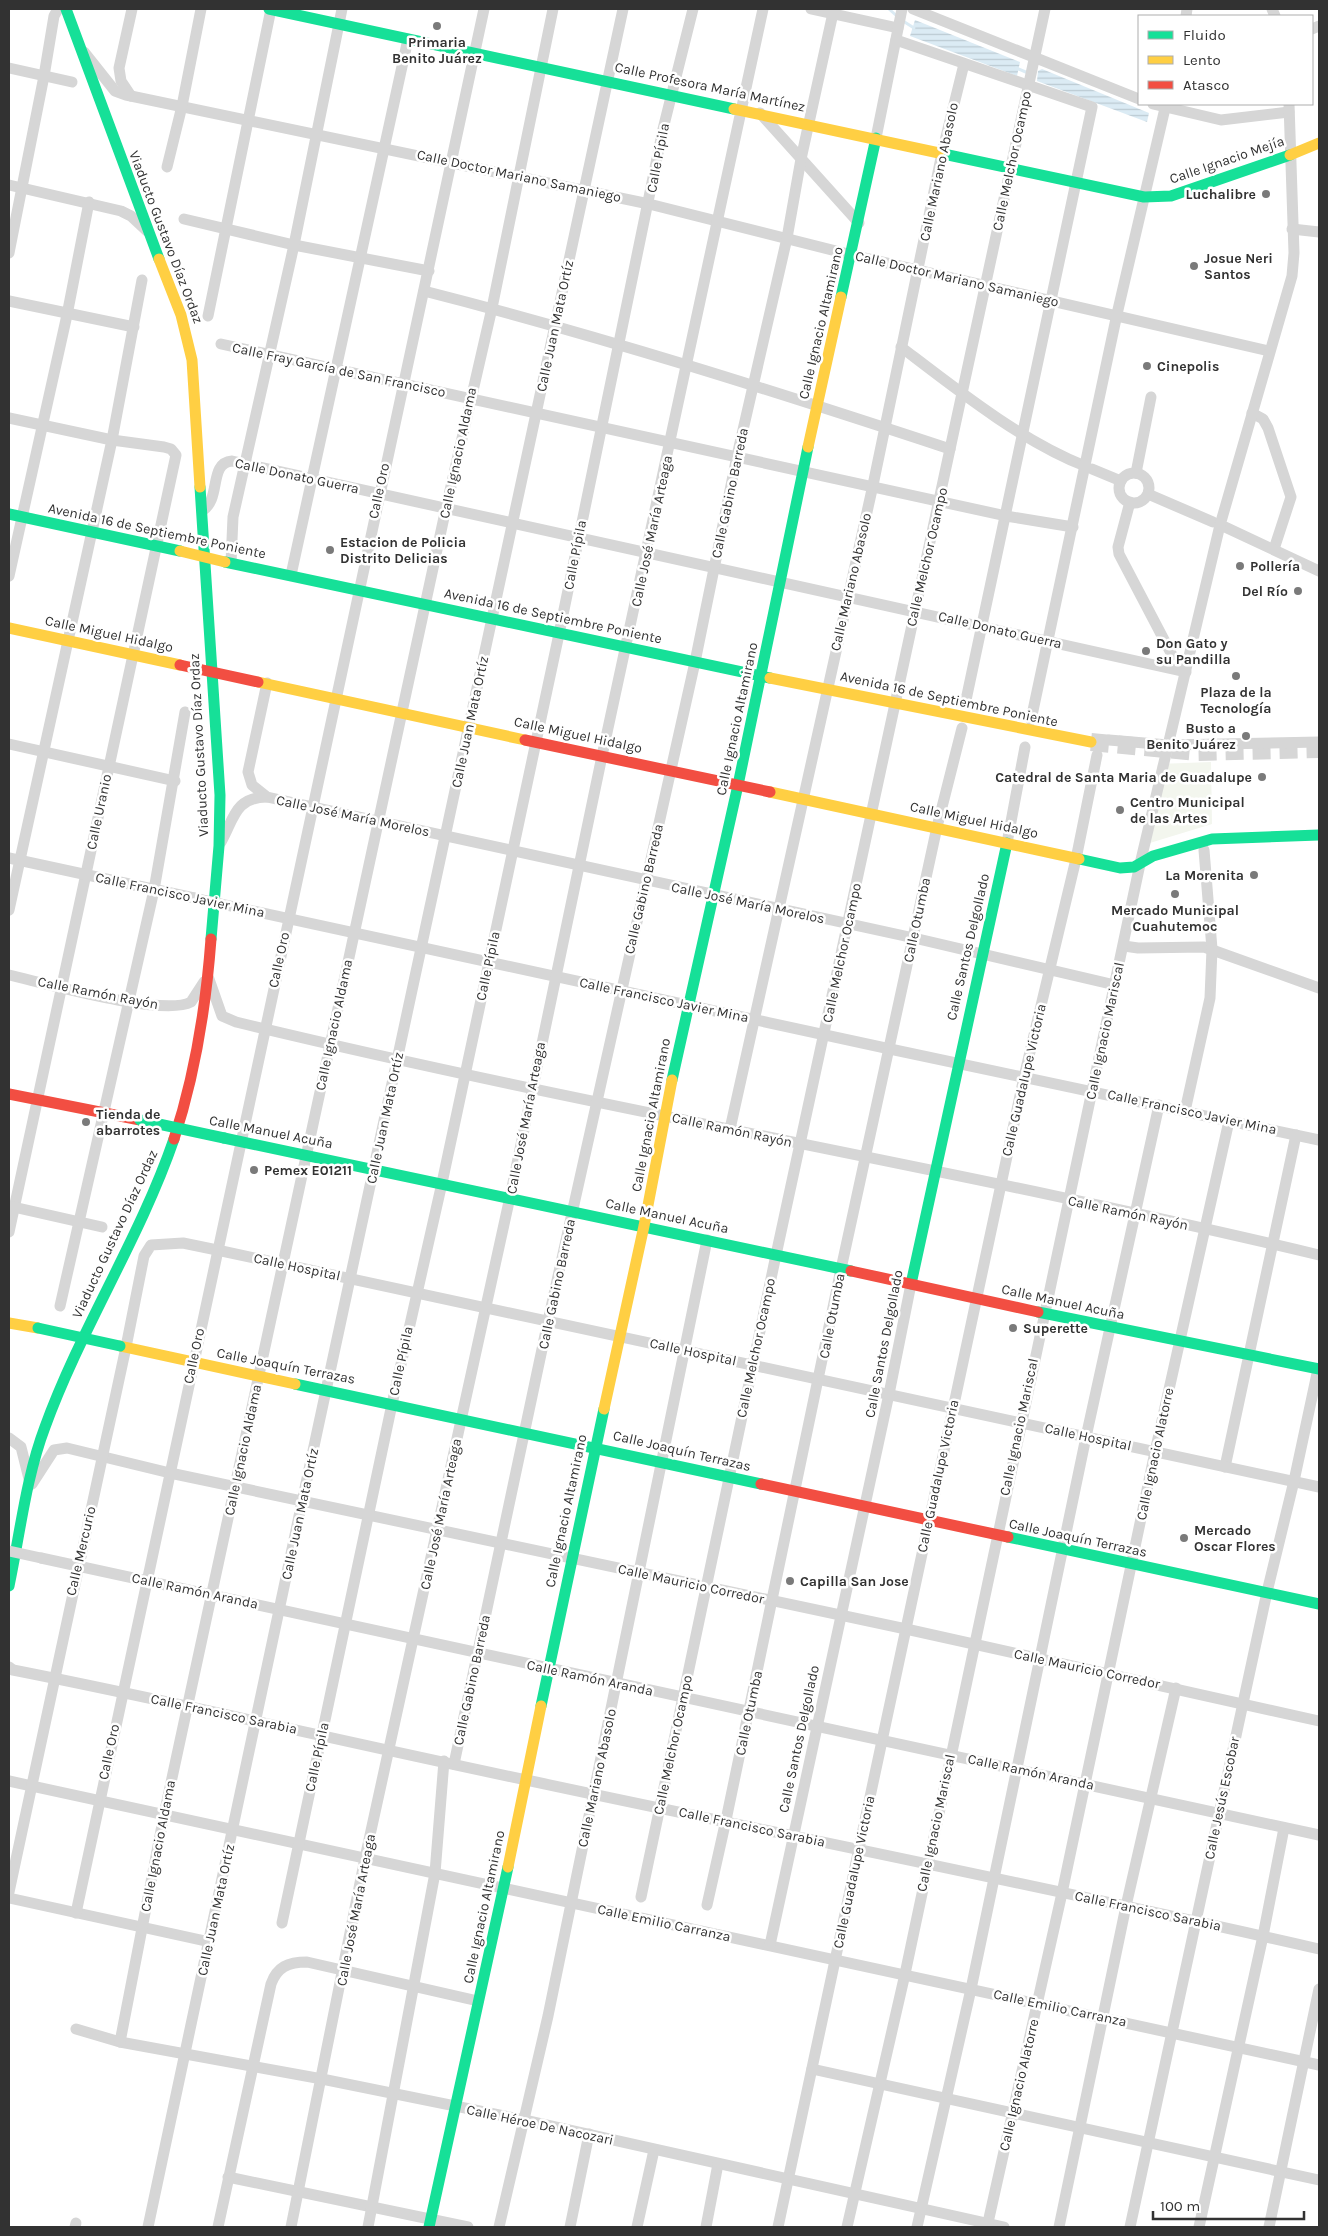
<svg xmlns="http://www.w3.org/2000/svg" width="1328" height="2236" viewBox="0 0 1328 2236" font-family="Karla,sans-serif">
<defs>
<pattern id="water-rules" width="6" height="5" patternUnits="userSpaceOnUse" patternTransform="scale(1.25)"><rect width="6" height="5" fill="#dbebf4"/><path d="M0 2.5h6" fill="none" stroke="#bccad2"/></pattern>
</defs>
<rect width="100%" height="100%" fill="#fff"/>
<!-- green -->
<path fill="#f3f6ee" d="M1211,762l1,62 -72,22 18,-82z"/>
<!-- water -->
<g fill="url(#water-rules)">
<path d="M915,20l105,42 -3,14 -107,-40z"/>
<path d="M1042,69l107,44 -2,9 -110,-41 1,-10z"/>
</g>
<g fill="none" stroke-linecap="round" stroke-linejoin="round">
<!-- stream -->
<g stroke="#dbebf4" stroke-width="3">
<path d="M889,9l9,8"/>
<path d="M903,21l11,7"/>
<path d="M1016,68l12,5"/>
</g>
<!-- primary-tunnel -->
<path stroke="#d6d6d6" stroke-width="18" stroke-dasharray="18 9" stroke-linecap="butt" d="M1091,742l107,10 121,-3"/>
<!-- street -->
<g stroke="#d6d6d6" stroke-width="11">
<path d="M811,9l87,19"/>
<path d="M913,9l226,90"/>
<path d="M1272,9l3,7"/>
<path d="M1186,16l1,-7"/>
<path d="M1312,29l7,-3"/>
<path d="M896,40l196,67 -126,593"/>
<path d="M84,52l31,39 11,4 523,109 203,51 417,96"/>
<path d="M9,68l63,14"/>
<path d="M131,96l-10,-15 -2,-13 13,-59"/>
<path d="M1153,104l68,16 68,-8"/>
<path d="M760,113l99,110"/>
<path d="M876,138l26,-129"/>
<path d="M167,167l15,-61 19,-97"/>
<path d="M9,185l112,26 10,5 16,15"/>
<path d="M184,219l110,26 135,26"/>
<path d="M1292,229l27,3"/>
<path d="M9,253l35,-177 10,-60 4,-7"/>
<path d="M424,291c177,45 353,101 526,158"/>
<path d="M9,301l125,26"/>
<path d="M208,316l63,-307"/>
<path d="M221,344l785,172 67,11"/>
<path d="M901,347c55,42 120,94 184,119"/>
<path d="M1252,413l11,6 5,9 23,69 -17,52"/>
<path d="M9,418l103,22 52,7 7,2 5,6 -167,777"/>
<path d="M1092,469l29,12"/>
<path d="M1136,473l15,-76"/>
<circle cx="1134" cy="488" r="15"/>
<path d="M1148,494l65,28"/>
<path d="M1130,502l-12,45 1,7 53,101"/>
<path d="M202,511c20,-12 6,-48 30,-50l954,211"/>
<path d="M1225,527l94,44"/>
<path d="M231,563l2,-46 61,-272 48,-236"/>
<path d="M291,575l117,-536"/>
<path d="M9,576l58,-261 22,-113"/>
<path d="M267,683l-19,89 4,13 15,12 647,141 201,47"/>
<path d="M1031,720l86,-406 49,-210"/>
<path d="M1109,740l59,5 151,-3"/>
<path d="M9,744l166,37"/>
<path d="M221,842c13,-23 14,-45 46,-45"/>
<path d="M1007,843l18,-96"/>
<path d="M9,858l185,40"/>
<path d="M235,907l655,142 429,91"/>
<path d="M9,910l103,-470 30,-160"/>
<path d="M1124,946l14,2 66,-1 115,41"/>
<path d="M9,975c35,8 154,42 182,27l13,-20"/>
<path d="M209,979l13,37 14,6c359,87 724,147 1083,233"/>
<path d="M1185,1111l25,-113 2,-49 -8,-99"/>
<path d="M730,1129l143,-644 69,-332 22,-89"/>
<path d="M9,1206l93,21"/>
<path d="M60,1306l94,-416 31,-178"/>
<path d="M9,1438l12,9 8,32"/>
<path d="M1225,1467l71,-332"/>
<path d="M32,1484l22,-34 13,-2 103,25 736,156 413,92"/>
<path d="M41,1558l1278,277"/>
<path d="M9,1667l4,3c173,34 345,75 518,111 263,56 526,108 788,168"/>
<path d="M454,1764l94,-443 147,-659 42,-206 50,-218 14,-79 32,-146"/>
<path d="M9,1781l1310,284"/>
<path d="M9,1892l117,-545 18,-91 7,-11 32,-2 34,7 1102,237"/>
<path d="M641,1897l135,-642 269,-1246"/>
<path d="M9,1898l201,44"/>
<path d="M707,1905l19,-85 115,-551 96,-442 25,-99"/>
<path d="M76,1913l408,-1904"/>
<path d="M282,1923l110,-519 50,-221 117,-549 104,-505 30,-120"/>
<path d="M770,1945l119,-551 22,-110"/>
<path d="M76,2029l44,13 202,37 202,41 480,107"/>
<path d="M120,2042l44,-227 282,-1307 46,-200 61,-299"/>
<path d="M812,2069l507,111"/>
<path d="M228,2177l240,50"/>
<path d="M75,2227l1,-4"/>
<path d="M148,2227l154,-725 321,-1493"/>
<path d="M218,2227l53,-243c6,-17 17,-22 36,-22l171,39"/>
<path d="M291,2227l74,-369 145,-661 92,-441 161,-747"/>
<path d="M368,2227l67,-354 9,-112"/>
<path d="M499,2227l49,-211 159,-776"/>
<path d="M570,2227l19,-93"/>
<path d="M637,2227l17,-77"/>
<path d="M706,2227l12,-63"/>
<path d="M778,2227l246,-1150 52,-218 21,-104"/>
<path d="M847,2227l58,-253 235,-1110 80,-339 72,-249 2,-23 -5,-149"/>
<path d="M917,2227l54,-238 115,-552 73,-332"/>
<path d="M987,2227l75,-334 93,-441 74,-331"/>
<path d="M1059,2227l67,-321 50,-218"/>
<path d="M1130,2227l137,-635 27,-111 24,-112"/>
<path d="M1199,2227l64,-291 21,-108"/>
<path d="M1269,2227l50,-238"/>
</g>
<!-- fast -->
<g stroke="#16e098" stroke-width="11">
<path d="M66,9l93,250"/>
<path d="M269,9l465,100"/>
<path d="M939,153l205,44 27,-1 119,-41"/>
<path d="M841,297l35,-159"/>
<path d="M200,487l20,308 -1,51 -8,93"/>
<path d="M9,514l171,37"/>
<path d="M225,562l545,116"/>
<path d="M1079,859l41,9 14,-1 19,-11 59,-17 107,-4"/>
<path d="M672,1080l66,-295 70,-338"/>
<path d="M224,1138l627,133"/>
<path d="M911,1284l96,-441"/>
<path d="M1038,1312l281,57"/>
<path d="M295,1384l466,100"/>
<path d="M1008,1537l311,67"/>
<path d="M9,1586c11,-52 17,-109 36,-159 36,-99 95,-189 129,-288"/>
<path d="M541,1706l63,-297"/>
<path d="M429,2227l79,-360"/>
</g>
<!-- slow -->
<g stroke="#ffcf43" stroke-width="11">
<path d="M734,109l205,44"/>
<path d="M1290,155l29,-12"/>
<path d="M159,259l22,56 11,45 8,127"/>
<path d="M808,447l33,-150"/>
<path d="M9,628l171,37"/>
<path d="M770,678l321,64"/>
<path d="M258,682l267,58"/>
<path d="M770,792l309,67"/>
<path d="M9,1323l29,5"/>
<path d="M120,1346l175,38"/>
<path d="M604,1409l40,-183 28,-146"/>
<path d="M508,1867l33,-161"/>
</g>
<!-- jam -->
<g stroke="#f24e42" stroke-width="11">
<path d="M525,740l245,52"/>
<path d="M9,1094l131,26"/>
<path d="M174,1139c21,-64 32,-133 37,-200"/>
<path d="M851,1271l187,41"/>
<path d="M761,1484l247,53"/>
</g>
<!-- street-bridge -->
<g stroke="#d6d6d6" stroke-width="11">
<path d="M194,898l41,9"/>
<path d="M9,1551l32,7"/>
</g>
<!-- fast-bridge -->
<g stroke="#16e098" stroke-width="11">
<path d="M140,1120l84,18"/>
<path d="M38,1328l82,18"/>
</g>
<!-- slow-bridge -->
<path stroke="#ffcf43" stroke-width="11" d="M180,551l45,11"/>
<!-- jam-bridge -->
<path stroke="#f24e42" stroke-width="11" d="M180,665l78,17"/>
</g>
<!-- markers -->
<g fill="#7a7a7a" stroke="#fff" stroke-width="2">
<circle cx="437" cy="26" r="5"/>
<circle cx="1266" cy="194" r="5"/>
<circle cx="1194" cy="266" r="5"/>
<circle cx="1147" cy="366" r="5"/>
<circle cx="330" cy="550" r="5"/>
<circle cx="1240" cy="566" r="5"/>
<circle cx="1298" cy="591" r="5"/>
<circle cx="1146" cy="651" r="5"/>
<circle cx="1236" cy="676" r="5"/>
<circle cx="1246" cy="736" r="5"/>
<circle cx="1262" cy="777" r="5"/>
<circle cx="1120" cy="810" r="5"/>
<circle cx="1254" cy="875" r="5"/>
<circle cx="1175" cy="894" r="5"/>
<circle cx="86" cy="1122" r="5"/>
<circle cx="254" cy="1170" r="5"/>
<circle cx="1013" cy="1328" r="5"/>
<circle cx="1184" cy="1538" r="5"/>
<circle cx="790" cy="1581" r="5"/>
</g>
<g text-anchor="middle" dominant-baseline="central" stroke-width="5" stroke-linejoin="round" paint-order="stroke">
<!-- poi labels -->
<g font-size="14" font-weight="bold" fill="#323232" stroke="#fff" text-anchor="start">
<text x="437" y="42" text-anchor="middle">Primaria<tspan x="437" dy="16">Benito Juárez</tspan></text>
<text x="1256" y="194" text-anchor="end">Luchalibre</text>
<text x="1204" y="258">Josue Neri<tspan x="1204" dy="16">Santos</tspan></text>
<text x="1157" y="366">Cinepolis</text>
<text x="340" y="542">Estacion de Policia<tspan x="340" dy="16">Distrito Delicias</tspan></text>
<text x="1250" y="566">Pollería</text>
<text x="1288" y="591" text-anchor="end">Del Río</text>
<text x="1156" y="643">Don Gato y<tspan x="1156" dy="16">su Pandilla</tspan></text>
<text x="1236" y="692" text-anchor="middle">Plaza de la<tspan x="1236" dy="16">Tecnología</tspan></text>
<text x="1236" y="728" text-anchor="end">Busto a<tspan x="1236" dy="16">Benito Juárez</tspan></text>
<text x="1252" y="777" text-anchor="end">Catedral de Santa Maria de Guadalupe</text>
<text x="1130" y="802">Centro Municipal<tspan x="1130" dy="16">de las Artes</tspan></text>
<text x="1244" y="875" text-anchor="end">La Morenita</text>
<text x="1175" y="910" text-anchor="middle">Mercado Municipal<tspan x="1175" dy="16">Cuahutemoc</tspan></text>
<text x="96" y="1114">Tienda de<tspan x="96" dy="16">abarrotes</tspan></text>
<text x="264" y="1170">Pemex E01211</text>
<text x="1023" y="1328">Superette</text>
<text x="1194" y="1530">Mercado<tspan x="1194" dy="16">Oscar Flores</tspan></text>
<text x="800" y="1581">Capilla San Jose</text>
</g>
<!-- street labels -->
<g font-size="14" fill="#323232" stroke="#fff">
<text transform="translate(710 87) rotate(12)">Calle Profesora María Martínez</text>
<text transform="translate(658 158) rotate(-79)">Calle Pípila</text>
<text transform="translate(1227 160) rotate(-19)">Calle Ignacio Mejía</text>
<text transform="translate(1012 161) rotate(-78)">Calle Melchor Ocampo</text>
<text transform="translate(939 172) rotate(-78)">Calle Mariano Abasolo</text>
<text transform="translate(519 176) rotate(12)">Calle Doctor Mariano Samaniego</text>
<text transform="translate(166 237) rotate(69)">Viaducto Gustavo Díaz Ordaz</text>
<text transform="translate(957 279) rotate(13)">Calle Doctor Mariano Samaniego</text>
<text transform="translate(821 323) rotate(-77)">Calle Ignacio Altamirano</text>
<text transform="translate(555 326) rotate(-78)">Calle Juan Mata Ortíz</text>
<text transform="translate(339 370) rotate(12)">Calle Fray García de San Francisco</text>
<text transform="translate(458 453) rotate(-78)">Calle Ignacio Aldama</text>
<text transform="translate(297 476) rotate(12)">Calle Donato Guerra</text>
<text transform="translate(379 491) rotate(-78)">Calle Oro</text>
<text transform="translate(730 493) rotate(-78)">Calle Gabino Barreda</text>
<text transform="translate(157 531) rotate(12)">Avenida 16 de Septiembre Poniente</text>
<text transform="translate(652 531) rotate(-78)">Calle José María Arteaga</text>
<text transform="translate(575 555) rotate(-79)">Calle Pípila</text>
<text transform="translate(927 557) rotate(-77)">Calle Melchor Ocampo</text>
<text transform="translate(851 582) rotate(-77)">Calle Mariano Abasolo</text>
<text transform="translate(553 616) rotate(12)">Avenida 16 de Septiembre Poniente</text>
<text transform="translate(1000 630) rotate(13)">Calle Donato Guerra</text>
<text transform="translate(109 634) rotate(12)">Calle Miguel Hidalgo</text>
<text transform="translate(949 699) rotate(12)">Avenida 16 de Septiembre Poniente</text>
<text transform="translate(737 719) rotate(-78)">Calle Ignacio Altamirano</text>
<text transform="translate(470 722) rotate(-78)">Calle Juan Mata Ortíz</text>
<text transform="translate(578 735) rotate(12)">Calle Miguel Hidalgo</text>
<text transform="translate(199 745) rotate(-93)">Viaducto Gustavo Díaz Ordaz</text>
<text transform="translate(99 812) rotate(-78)">Calle Uranio</text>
<text transform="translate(353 816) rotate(12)">Calle José María Morelos</text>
<text transform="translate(974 820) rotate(12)">Calle Miguel Hidalgo</text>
<text transform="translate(644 889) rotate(-77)">Calle Gabino Barreda</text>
<text transform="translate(180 895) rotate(12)">Calle Francisco Javier Mina</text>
<text transform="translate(748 903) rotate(12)">Calle José María Morelos</text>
<text transform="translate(917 920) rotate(-78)">Calle Otumba</text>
<text transform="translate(968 947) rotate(-77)">Calle Santos Delgollado</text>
<text transform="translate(842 953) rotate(-78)">Calle Melchor Ocampo</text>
<text transform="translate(279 960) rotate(-78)">Calle Oro</text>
<text transform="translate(488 966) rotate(-78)">Calle Pípila</text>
<text transform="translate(98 993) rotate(11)">Calle Ramón Rayón</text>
<text transform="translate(664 1000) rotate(12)">Calle Francisco Javier Mina</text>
<text transform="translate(334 1025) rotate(-78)">Calle Ignacio Aldama</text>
<text transform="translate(1105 1031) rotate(-78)">Calle Ignacio Mariscal</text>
<text transform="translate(1024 1080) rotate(-77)">Calle Guadalupe Victoria</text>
<text transform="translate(1192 1112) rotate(12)">Calle Francisco Javier Mina</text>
<text transform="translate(651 1115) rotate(-79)">Calle Ignacio Altamirano</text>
<text transform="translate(385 1118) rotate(-78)">Calle Juan Mata Ortíz</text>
<text transform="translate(526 1118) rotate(-79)">Calle José María Arteaga</text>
<text transform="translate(732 1130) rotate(12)">Calle Ramón Rayón</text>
<text transform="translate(271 1132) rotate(11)">Calle Manuel Acuña</text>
<text transform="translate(1128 1213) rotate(12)">Calle Ramón Rayón</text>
<text transform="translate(667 1216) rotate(12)">Calle Manuel Acuña</text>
<text transform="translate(115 1234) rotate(-65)">Viaducto Gustavo Díaz Ordaz</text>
<text transform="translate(297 1267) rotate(12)">Calle Hospital</text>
<text transform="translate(557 1284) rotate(-78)">Calle Gabino Barreda</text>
<text transform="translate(1063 1302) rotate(12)">Calle Manuel Acuña</text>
<text transform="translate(832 1316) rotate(-79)">Calle Otumba</text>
<text transform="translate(884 1344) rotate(-79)">Calle Santos Delgollado</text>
<text transform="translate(756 1348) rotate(-78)">Calle Melchor Ocampo</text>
<text transform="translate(693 1352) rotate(12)">Calle Hospital</text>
<text transform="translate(194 1356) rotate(-78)">Calle Oro</text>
<text transform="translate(401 1361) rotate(-78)">Calle Pípila</text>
<text transform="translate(286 1366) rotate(11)">Calle Joaquín Terrazas</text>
<text transform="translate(1019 1427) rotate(-78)">Calle Ignacio Mariscal</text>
<text transform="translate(1088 1437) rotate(12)">Calle Hospital</text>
<text transform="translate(243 1450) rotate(-78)">Calle Ignacio Aldama</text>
<text transform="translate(682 1451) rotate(13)">Calle Joaquín Terrazas</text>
<text transform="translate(1155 1454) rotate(-78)">Calle Ignacio Alatorre</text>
<text transform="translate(938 1476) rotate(-78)">Calle Guadalupe Victoria</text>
<text transform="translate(566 1511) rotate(-78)">Calle Ignacio Altamirano</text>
<text transform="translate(300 1514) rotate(-78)">Calle Juan Mata Ortíz</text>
<text transform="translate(441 1514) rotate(-78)">Calle José María Arteaga</text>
<text transform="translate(1078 1538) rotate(12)">Calle Joaquín Terrazas</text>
<text transform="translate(81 1551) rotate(-77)">Calle Mercurio</text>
<text transform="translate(691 1584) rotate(12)">Calle Mauricio Corredor</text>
<text transform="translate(195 1591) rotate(12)">Calle Ramón Aranda</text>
<text transform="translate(1087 1669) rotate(12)">Calle Mauricio Corredor</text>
<text transform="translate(590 1678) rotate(12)">Calle Ramón Aranda</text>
<text transform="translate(472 1680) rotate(-78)">Calle Gabino Barreda</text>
<text transform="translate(749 1713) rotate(-78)">Calle Otumba</text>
<text transform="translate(224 1714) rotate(12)">Calle Francisco Sarabia</text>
<text transform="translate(799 1739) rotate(-78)">Calle Santos Delgollado</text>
<text transform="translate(673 1745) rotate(-78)">Calle Melchor Ocampo</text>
<text transform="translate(109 1752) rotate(-78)">Calle Oro</text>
<text transform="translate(317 1757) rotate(-78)">Calle Pípila</text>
<text transform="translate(1031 1772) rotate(12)">Calle Ramón Aranda</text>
<text transform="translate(597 1778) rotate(-78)">Calle Mariano Abasolo</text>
<text transform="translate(1222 1798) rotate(-78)">Calle Jesús Escobar</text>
<text transform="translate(936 1823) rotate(-78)">Calle Ignacio Mariscal</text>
<text transform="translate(752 1827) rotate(12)">Calle Francisco Sarabia</text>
<text transform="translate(158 1846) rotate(-79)">Calle Ignacio Aldama</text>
<text transform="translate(854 1872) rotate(-78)">Calle Guadalupe Victoria</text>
<text transform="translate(484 1907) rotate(-78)">Calle Ignacio Altamirano</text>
<text transform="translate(216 1910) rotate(-78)">Calle Juan Mata Ortíz</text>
<text transform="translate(356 1910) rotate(-79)">Calle José María Arteaga</text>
<text transform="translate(1148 1911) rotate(12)">Calle Francisco Sarabia</text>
<text transform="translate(664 1923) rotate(12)">Calle Emilio Carranza</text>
<text transform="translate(1060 2008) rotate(12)">Calle Emilio Carranza</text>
<text transform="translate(1019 2085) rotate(-77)">Calle Ignacio Alatorre</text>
<text transform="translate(540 2125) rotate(12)">Calle Héroe De Nacozari</text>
</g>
</g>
<!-- border -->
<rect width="1328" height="2236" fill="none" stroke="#323232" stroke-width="20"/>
<!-- legend -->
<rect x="1138" y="15" width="175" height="90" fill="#ffffff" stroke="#adadad"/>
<rect x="1148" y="31" width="25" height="8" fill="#16e098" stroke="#adadad"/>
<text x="1183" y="40" font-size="15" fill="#323232">Fluido</text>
<rect x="1148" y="56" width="25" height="8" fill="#ffcf43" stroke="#adadad"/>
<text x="1183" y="65" font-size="15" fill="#323232">Lento</text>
<rect x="1148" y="81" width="25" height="8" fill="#f24e42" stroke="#adadad"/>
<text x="1183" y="90" font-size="15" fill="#323232">Atasco</text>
<!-- scale -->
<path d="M1153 2211v8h151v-8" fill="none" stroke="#323232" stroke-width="2.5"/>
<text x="1160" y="2211" font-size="15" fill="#323232" stroke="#ffffff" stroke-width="4" paint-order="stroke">100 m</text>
</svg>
